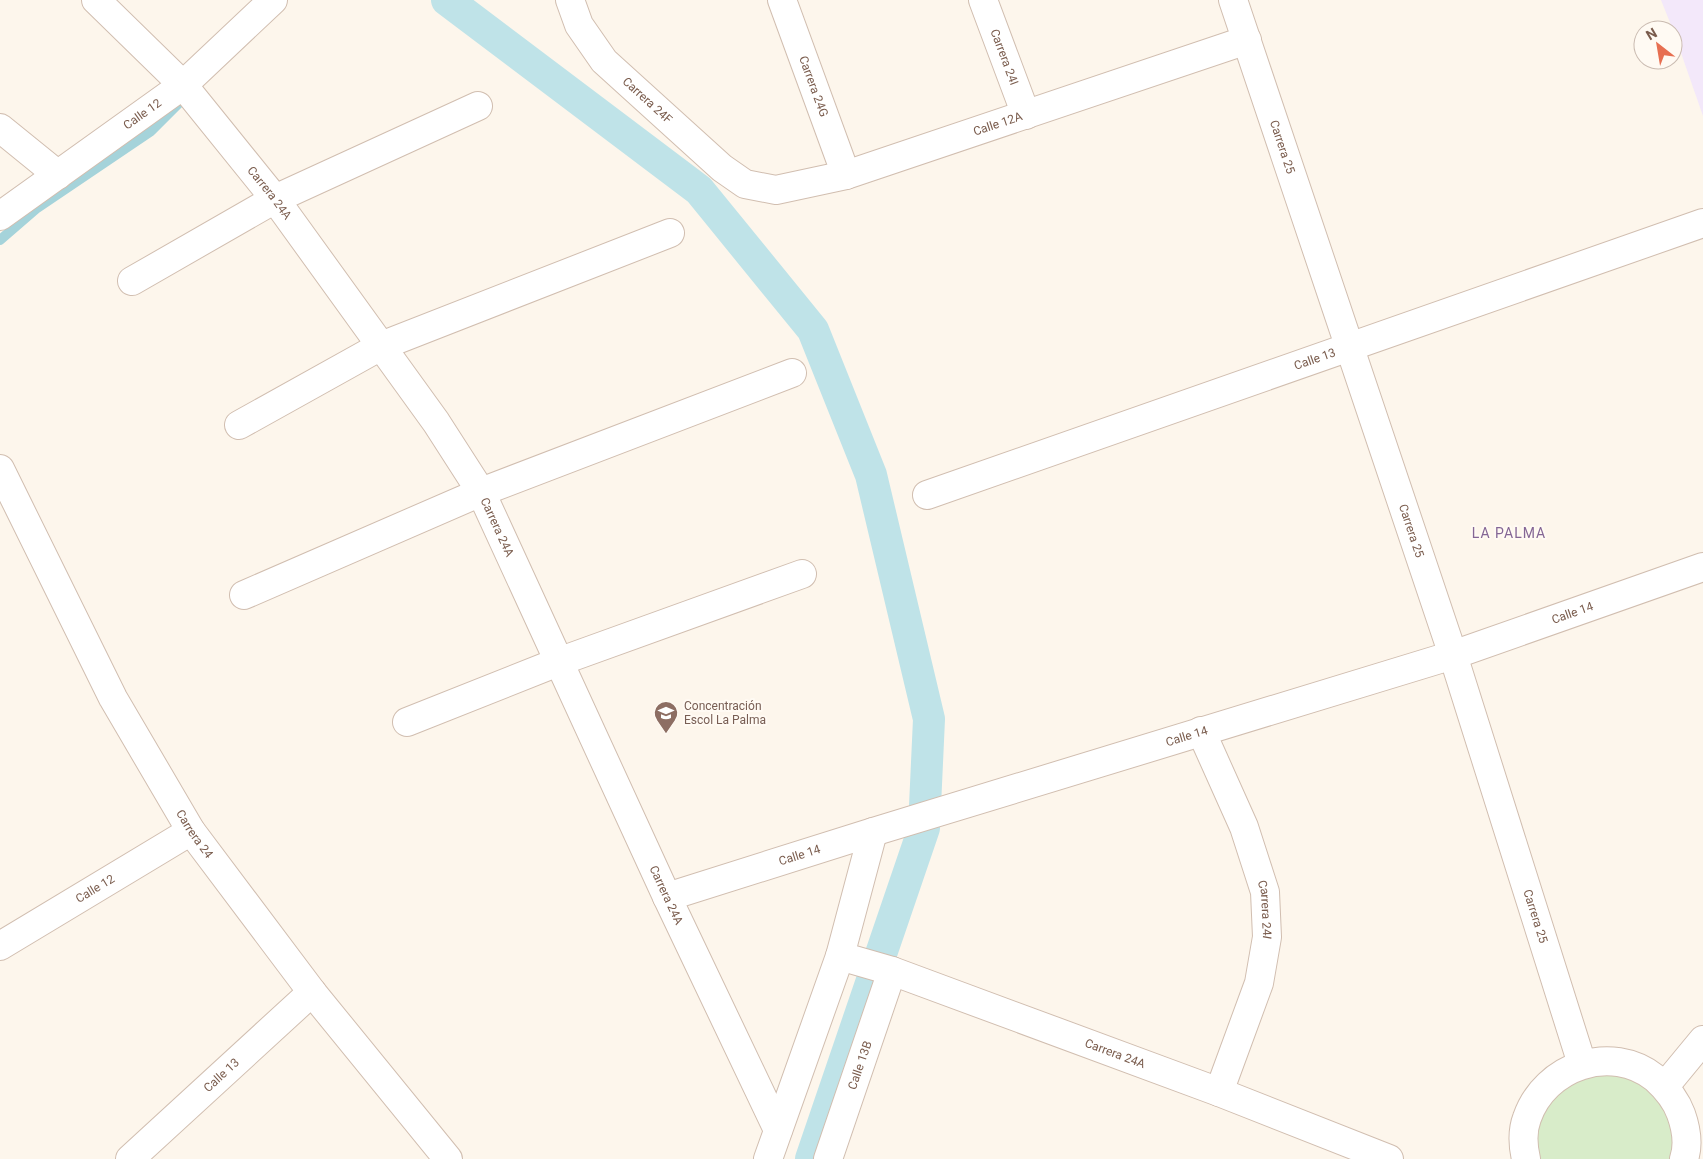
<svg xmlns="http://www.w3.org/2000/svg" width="1703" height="1159" viewBox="0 0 1703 1159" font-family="Roboto,sans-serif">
<rect width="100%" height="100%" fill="#fdf6ec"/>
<!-- education -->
<path fill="#f3e8fa" d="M1661,0h42v116l-30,-86z"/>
<!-- green -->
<path fill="#d8ecc9" d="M1609,1066l51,20 21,73h-150l4,-44 29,-35z"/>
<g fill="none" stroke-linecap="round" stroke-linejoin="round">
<!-- stream -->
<path stroke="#a5d3da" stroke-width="10" d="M0,240l37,-32 114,-77 30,-30"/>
<!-- canal -->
<path stroke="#bfe3e8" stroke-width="32" d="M447,0l252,190 114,140 58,145 58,244 -5,109 -113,331"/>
<!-- minor casing -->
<g stroke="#d1beb0" stroke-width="30">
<g id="minor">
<path id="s1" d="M96,0l87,85 92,114 161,223 45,70 186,405 111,233"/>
<path id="s2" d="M570,0l9,25 25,36 118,107 23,16 31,6 70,-15 401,-135"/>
<path id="s3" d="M782,0l64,175"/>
<path id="s4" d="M983,0l43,115"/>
<path id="s5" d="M1233,0l220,655 129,409"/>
<path d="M0,128l58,47"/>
<path id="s6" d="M0,216l183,-131 90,-85"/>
<path d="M132,281l143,-82 203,-93"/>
<path d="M239,425l142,-79 289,-113"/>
<path id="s7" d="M0,469l113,229 78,133 121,161 136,167"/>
<path id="s8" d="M927,495l776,-272"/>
<path d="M244,595l237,-103 311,-119"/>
<path d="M407,722l151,-60 244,-88"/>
<path id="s9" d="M1201,731l43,96 21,65 2,45 -8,46 -40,109"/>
<path id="s10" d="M667,897l206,-65 580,-177 250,-88"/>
<path id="s11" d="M0,946l191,-115"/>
<path id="s12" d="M840,956l52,15 327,121 170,67"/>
<path d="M1665,1086l38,-46"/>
<path id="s13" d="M130,1159l182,-167"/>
<path d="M768,1159l72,-203 33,-124"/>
<path id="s14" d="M828,1159l64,-188"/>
<path d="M1526,1159c-3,-13 -4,-28 1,-41 18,-52 84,-75 128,-40 11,10 21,22 26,36 5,14 8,30 3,45"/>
</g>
</g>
<!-- minor -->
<use href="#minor" stroke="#fff" stroke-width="28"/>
</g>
<!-- icons -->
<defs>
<g id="school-pin" transform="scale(1.25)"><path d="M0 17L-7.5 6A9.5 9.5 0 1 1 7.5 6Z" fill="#8d6e63" stroke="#fffaf3"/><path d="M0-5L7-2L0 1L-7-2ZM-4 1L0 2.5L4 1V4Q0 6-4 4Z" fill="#fff"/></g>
</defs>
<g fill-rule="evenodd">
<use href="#school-pin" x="666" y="713"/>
</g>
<g text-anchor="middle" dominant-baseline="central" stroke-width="4" stroke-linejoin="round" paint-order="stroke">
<!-- street labels -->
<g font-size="12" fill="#7a5c4d" stroke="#fffaf3">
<text stroke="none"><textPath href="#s4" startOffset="61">Carrera 24I</textPath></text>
<text stroke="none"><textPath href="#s3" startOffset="92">Carrera 24G</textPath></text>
<text stroke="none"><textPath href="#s2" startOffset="129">Carrera 24F</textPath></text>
<text stroke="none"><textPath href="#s6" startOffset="175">Calle 12</textPath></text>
<text stroke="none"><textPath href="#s2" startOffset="521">Calle 12A</textPath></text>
<text stroke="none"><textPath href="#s5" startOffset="155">Carrera 25</textPath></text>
<text stroke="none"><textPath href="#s1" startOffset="260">Carrera 24A</textPath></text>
<text stroke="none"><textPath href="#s8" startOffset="411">Calle 13</textPath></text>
<text stroke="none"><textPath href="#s1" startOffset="665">Carrera 24A</textPath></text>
<text stroke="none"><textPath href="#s5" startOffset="560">Carrera 25</textPath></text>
<text stroke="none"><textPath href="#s10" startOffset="949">Calle 14</textPath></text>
<text stroke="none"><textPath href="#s10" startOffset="544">Calle 14</textPath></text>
<text stroke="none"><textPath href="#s7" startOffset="414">Carrera 24</textPath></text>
<text stroke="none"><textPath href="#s10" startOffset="139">Calle 14</textPath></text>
<text stroke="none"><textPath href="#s11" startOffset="111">Calle 12</textPath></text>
<text stroke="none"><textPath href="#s1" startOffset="1070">Carrera 24A</textPath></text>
<text stroke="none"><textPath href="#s9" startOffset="191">Carrera 24I</textPath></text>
<text stroke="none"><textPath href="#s5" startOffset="965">Carrera 25</textPath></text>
<text stroke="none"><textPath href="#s12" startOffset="292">Carrera 24A</textPath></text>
<text stroke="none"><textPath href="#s14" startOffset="99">Calle 13B</textPath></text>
<text stroke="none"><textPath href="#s13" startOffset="124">Calle 13</textPath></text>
</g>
<!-- education labels -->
<g font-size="12" fill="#785e54" stroke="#fffaf3" text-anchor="start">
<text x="684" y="706">Concentración<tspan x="684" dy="14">Escol La Palma</tspan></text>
</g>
<!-- neighbourhood labels -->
<g font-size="14" letter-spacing="1" fill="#846695" stroke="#fffaf3">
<text x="1509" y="533">LA PALMA</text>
</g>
</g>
<!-- north arrow -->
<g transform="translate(1658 45) rotate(329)"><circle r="24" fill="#fffaf3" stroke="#cabbb1"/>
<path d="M0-4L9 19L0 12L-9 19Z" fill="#e76f51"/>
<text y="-8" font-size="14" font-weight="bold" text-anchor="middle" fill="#7a5c4d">N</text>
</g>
</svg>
